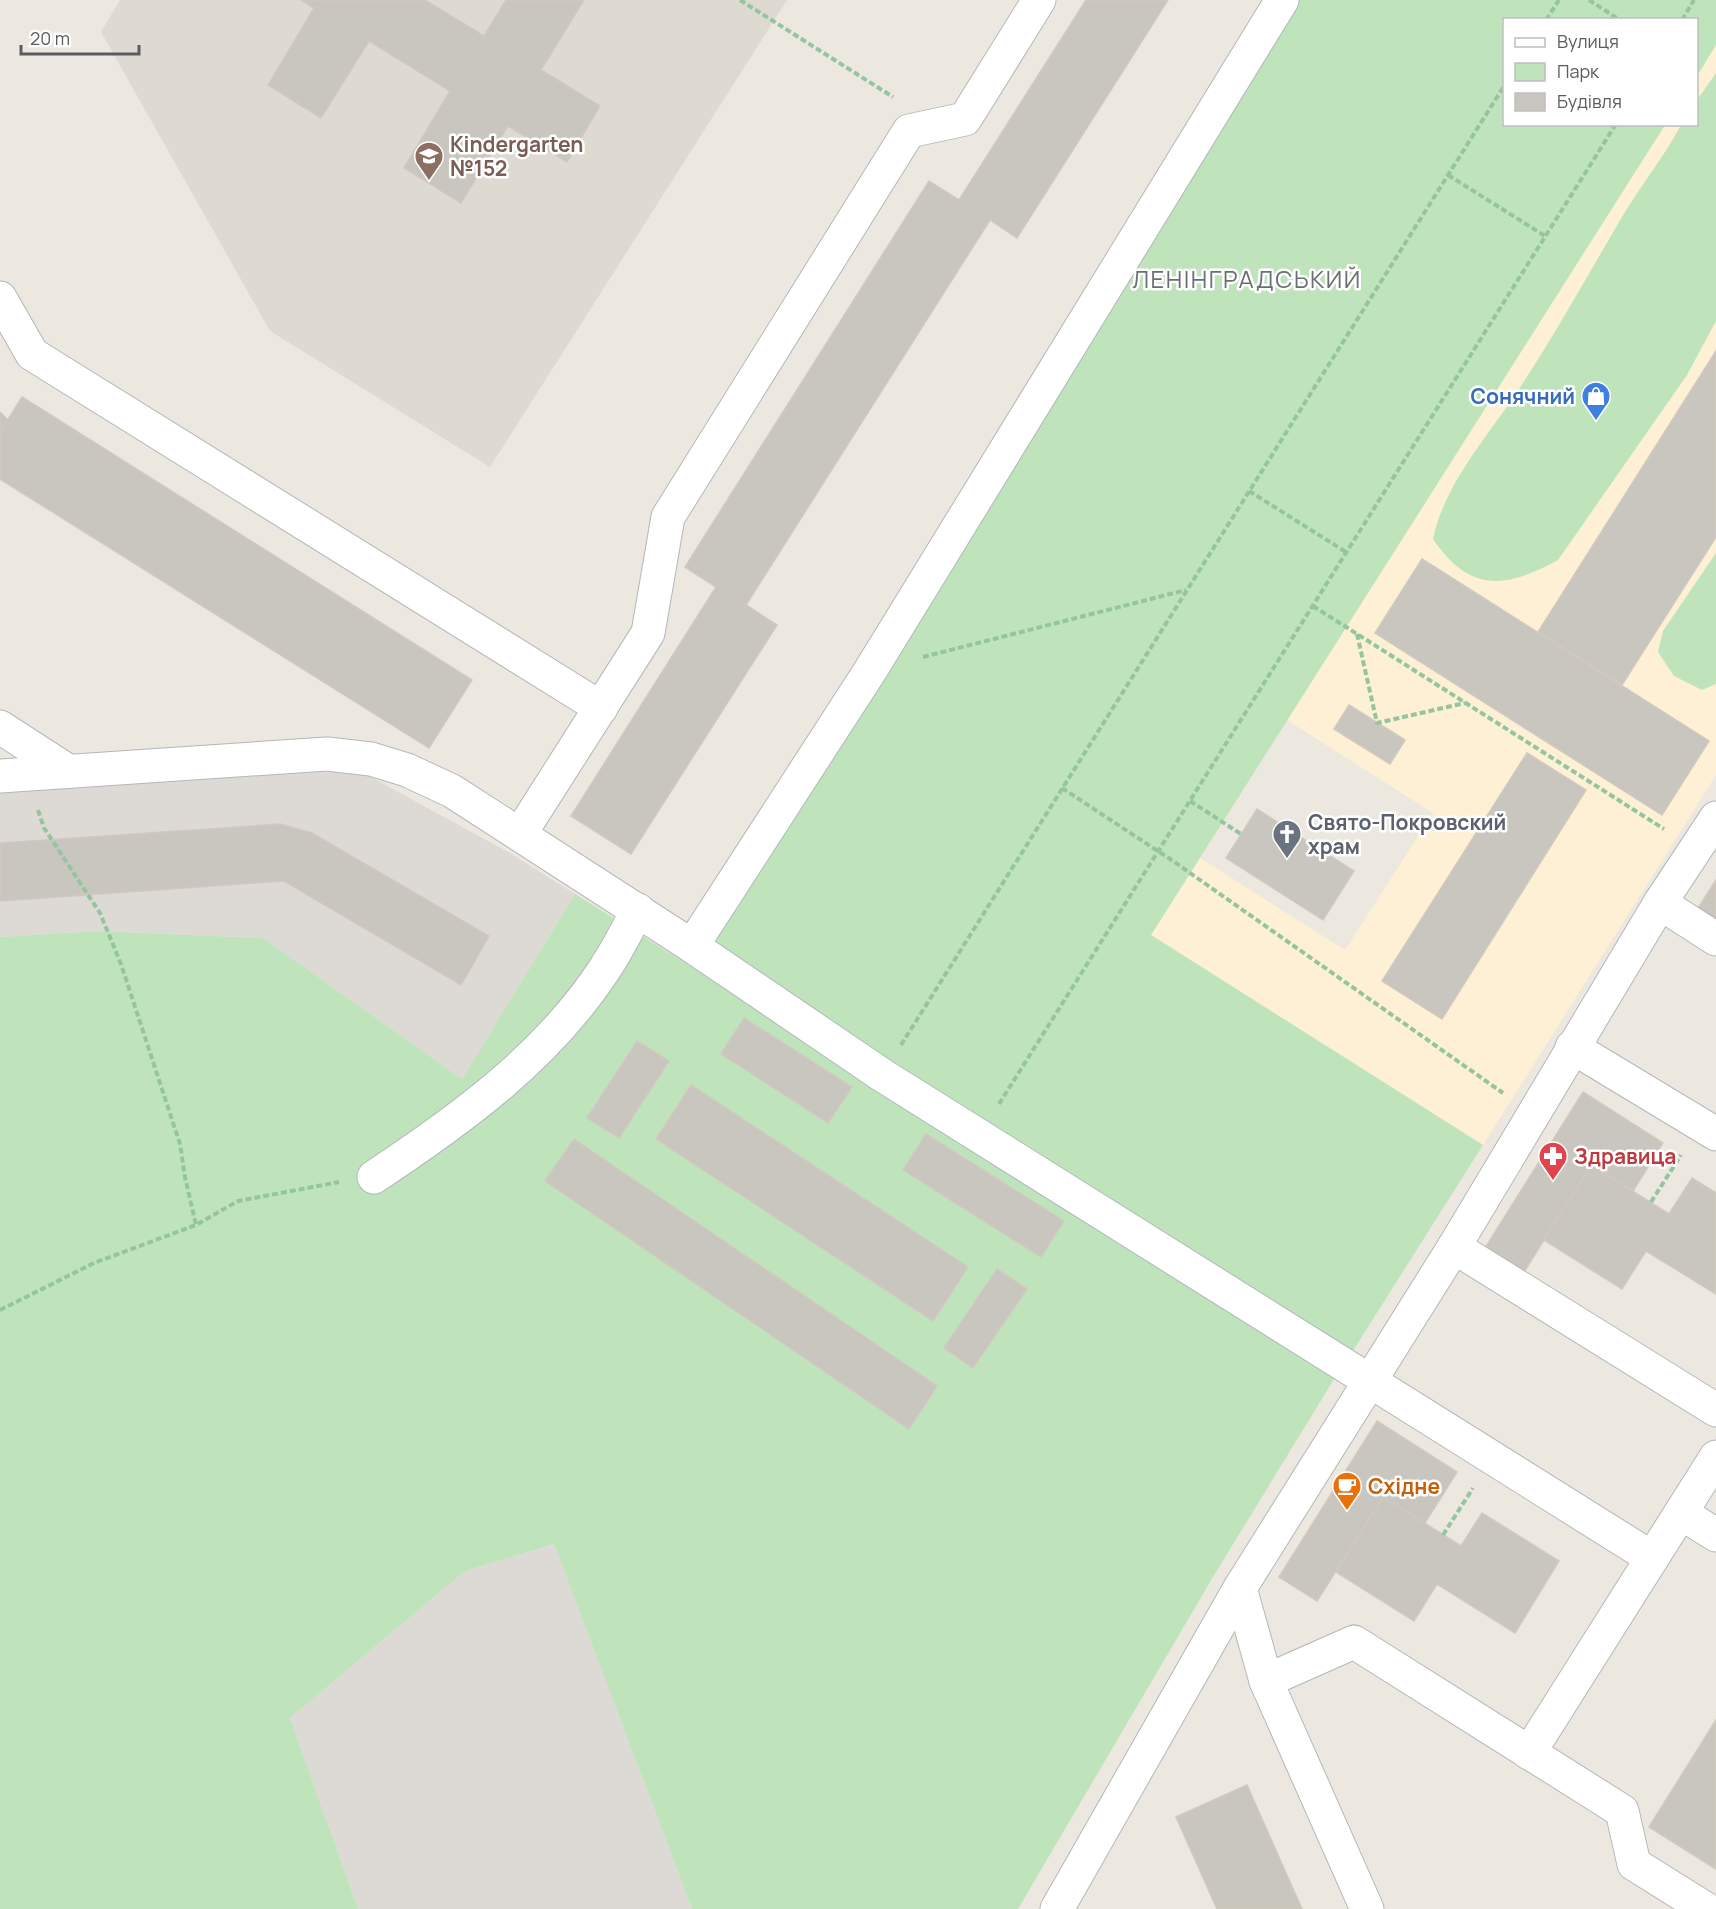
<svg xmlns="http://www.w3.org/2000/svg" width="1716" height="1909" viewBox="0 0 1716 1909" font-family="Manrope,sans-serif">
<rect width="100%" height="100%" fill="#ece8e0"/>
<!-- commercial -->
<path fill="#fdf0d4" d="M1716,45v730l-233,370 -332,-210 49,-77 145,92 88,-137 -146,-93 378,-595 31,-1 1,-48z"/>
<!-- industrial -->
<g fill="#dddad5">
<path d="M360,771l150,82 65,41 -113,185 -199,-141 -167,-7 -96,6v-151l69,-7z"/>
<path d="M554,1544l138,365h-334l-68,-191 175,-147z"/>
</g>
<!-- education -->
<path fill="#dedad1" d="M120,0h667l-297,467 -220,-136 -169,-299z"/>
<!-- green -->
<g fill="#bfe4bc">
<path d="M1274,0h442v45l-19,31 -1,-56h-192v104l161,1 -514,810 332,210 -134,212 -669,-418z"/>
<path d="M1716,73v248l-29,54 -129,185c-53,29 -88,33 -125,-21 12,-57 57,-105 88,-153 36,-55 68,-113 101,-169 19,-32 42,-60 59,-92l15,-1 1,-24z"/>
<path d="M1716,553v131l-14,6 -28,-14 -16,-24 5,-21z"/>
<path d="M575,894l764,477 -126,206 -195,332h-326l-138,-365 -89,27 -175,147 68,191h-358v-972l96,-6 167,7 199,141z"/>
</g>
<!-- building -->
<g fill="#c9c5bf" stroke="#d1c9bf" stroke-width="1.5">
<path d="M301,0h124l59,36 22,-36h78l-43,70 59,36 -33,56 -59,-36 -47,77 -57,-35 46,-77 -81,-50 -48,77 -53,-33 46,-77z"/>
<path d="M1086,0h82l-151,238 -27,-18 -244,385 31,20 -146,229 -60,-38 145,-229 -31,-20 244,-386 30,19z"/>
<path d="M1716,351v186l-94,148 -84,-53z"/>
<path d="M22,397l450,283 -43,68 -429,-269v-47z"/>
<path d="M0,412l8,8 -8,12z"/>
<path d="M1422,559l287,182 -47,74 -287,-182z"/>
<path d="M1349,705l56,35 -15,24 -56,-35z"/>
<path d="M1527,753l59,37 -144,229 -60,-38z"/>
<path d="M1257,809l97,62 -31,49 -97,-62z"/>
<path d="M280,824l32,9 177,103 -28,49 -177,-104 -284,20v-58z"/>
<path d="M1716,880v46l-21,-13z"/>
<path d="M744,1018l108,69 -24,36 -107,-69z"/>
<path d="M637,1041l32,20 -50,77 -32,-20z"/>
<path d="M691,1085l277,182 -35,54 -277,-182z"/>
<path d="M1583,1092l80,51 -30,48 -42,-26 -67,107 -39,-24z"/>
<path d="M926,1134l138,87 -23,36 -138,-87z"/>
<path d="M574,1139l363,247 -28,43 -364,-248z"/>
<path d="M1591,1165l78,49 23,-36 24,15v101l-70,-43 -24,38 -78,-49z"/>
<path d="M997,1269l30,20 -54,79 -29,-20z"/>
<path d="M1377,1421l80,51 -32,51 -42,-26 -66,104 -38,-24z"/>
<path d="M1383,1497l78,49 21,-33 77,48 -44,72 -78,-49 -23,37 -78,-49z"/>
<path d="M1716,1720v149l-67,-42z"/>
<path d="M1247,1785l27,61 28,63h-85l-41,-92z"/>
</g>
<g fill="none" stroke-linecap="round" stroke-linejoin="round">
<!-- minor casing -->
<g stroke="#b3b7bb" stroke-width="35">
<g id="minor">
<path d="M0,298l32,56 569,354"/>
<path d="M0,727l68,44"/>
<path d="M0,776l327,-22 44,5 36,11 45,21 240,155 190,129 770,483"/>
<path d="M520,834l128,-201 20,-116 241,-386 56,-12 74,-119"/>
<path d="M1660,903l56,36"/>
<path d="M692,946l178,-275 412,-671"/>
<path d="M1572,1047l144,87"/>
<path d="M374,1177c86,-57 172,-119 230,-207 13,-19 23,-40 34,-60"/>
<path d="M1454,1247l262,163"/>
<path d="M1681,1513l35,22"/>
<path d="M1240,1588l26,93 101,228"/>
<path d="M1266,1681l88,-39 268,169 12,53 72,45"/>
<path d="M1529,1753l187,-296"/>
<path d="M1057,1909l183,-321 214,-341 206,-344 56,-85"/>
</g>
</g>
<!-- path -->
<g stroke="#95c59f" stroke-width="4" stroke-dasharray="6 3" stroke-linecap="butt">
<path d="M740,0l153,97"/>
<path d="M1589,0l31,20"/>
<path d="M1546,20l13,-20"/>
<path d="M1682,20l12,-20"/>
<path d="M1448,175l97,61"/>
<path d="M1249,491l97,61"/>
<path d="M1313,606l351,223"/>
<path d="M1357,634l20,89 88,-20"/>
<path d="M923,657l263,-67"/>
<path d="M1062,788l111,73 330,232"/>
<path d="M1190,801l51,33"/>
<path d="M38,810l6,18 56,85 21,51 59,180 5,33 11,48 42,-24 101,-19"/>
<path d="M901,1045l603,-959"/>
<path d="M999,1104l617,-980"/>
<path d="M1651,1202l30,-47"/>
<path d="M0,1310l94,-47 102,-38"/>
<path d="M1443,1535l30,-47"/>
</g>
<!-- minor -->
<use href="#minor" stroke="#fff" stroke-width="33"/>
</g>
<!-- icons -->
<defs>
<g id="school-pin" transform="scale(1.5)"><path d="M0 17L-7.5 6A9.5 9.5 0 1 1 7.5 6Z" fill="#8d6e63" stroke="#fff"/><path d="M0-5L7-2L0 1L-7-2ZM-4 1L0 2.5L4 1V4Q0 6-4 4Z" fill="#fff"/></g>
<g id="shop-pin" transform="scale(1.5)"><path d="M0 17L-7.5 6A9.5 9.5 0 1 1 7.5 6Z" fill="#3f7fe0" stroke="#fff"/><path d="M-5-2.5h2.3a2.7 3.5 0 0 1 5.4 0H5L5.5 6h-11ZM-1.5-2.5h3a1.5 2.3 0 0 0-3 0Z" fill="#fff"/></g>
<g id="church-pin" transform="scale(1.5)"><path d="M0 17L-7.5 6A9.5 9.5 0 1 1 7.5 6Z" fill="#6b7280" stroke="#fff"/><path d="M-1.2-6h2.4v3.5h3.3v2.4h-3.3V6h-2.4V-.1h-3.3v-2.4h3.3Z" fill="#fff"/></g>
<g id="pharmacy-pin" transform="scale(1.5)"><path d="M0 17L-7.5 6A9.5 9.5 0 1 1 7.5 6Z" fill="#e0444e" stroke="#fff"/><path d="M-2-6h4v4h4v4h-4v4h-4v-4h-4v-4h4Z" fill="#fff"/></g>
<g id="cafe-pin" transform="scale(1.5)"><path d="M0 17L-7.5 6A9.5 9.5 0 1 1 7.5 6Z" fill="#e8710a" stroke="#fff"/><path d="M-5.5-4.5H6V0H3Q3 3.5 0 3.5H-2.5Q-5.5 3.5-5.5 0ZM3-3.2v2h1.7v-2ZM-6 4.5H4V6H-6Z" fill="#fff"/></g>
</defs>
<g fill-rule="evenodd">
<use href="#school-pin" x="429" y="156"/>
<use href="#shop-pin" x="1596" y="396"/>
<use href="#church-pin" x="1287" y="834"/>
<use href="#pharmacy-pin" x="1553" y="1156"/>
<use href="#cafe-pin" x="1347" y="1486"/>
</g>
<g text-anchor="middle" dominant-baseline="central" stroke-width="5" stroke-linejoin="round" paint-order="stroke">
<!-- education labels -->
<g font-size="21" font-weight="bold" fill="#785e54" stroke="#fff" text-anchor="start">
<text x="450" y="144">Kindergarten<tspan x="450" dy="24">№152</tspan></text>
</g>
<!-- shop labels -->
<g font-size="21" font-weight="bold" fill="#366cbe" stroke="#fff" text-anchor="end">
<text x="1575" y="396">Сонячний</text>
</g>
<!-- worship labels -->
<g font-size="21" font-weight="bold" fill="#5b616d" stroke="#fff" text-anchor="start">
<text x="1308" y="822">Свято-Покровский<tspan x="1308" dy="24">храм</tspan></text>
</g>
<!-- health labels -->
<g font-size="21" font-weight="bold" fill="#be3a42" stroke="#fff" text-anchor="start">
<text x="1574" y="1156">Здравица</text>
</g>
<!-- food labels -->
<g font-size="21" font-weight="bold" fill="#c56008" stroke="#fff" text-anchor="start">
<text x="1368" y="1486">Східне</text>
</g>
<!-- quarter labels -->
<g font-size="24" letter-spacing="1.5" fill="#6a6f73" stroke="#fff">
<text x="1247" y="278">ЛЕНІНГРАДСЬКИЙ</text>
</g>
</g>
<!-- legend -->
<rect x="1503" y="18" width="195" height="108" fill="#ffffff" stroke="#bdbec0" stroke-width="1.5"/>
<rect x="1515" y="38" width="30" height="9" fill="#ffffff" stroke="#bdbec0" stroke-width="1.5"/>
<text x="1557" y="48" font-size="18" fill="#595d61">Вулиця</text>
<rect x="1515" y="63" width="30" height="18" fill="#bfe4bc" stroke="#bdbec0" stroke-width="1.5"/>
<text x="1557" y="78" font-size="18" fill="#595d61">Парк</text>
<rect x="1515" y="93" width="30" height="18" fill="#c9c5bf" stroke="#bdbec0" stroke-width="1.5"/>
<text x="1557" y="108" font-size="18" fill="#595d61">Будівля</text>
<!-- scale -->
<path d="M21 45v9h118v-9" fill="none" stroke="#595d61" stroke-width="3"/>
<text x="30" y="45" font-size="18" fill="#595d61" stroke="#ffffff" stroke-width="4.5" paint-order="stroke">20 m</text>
</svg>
